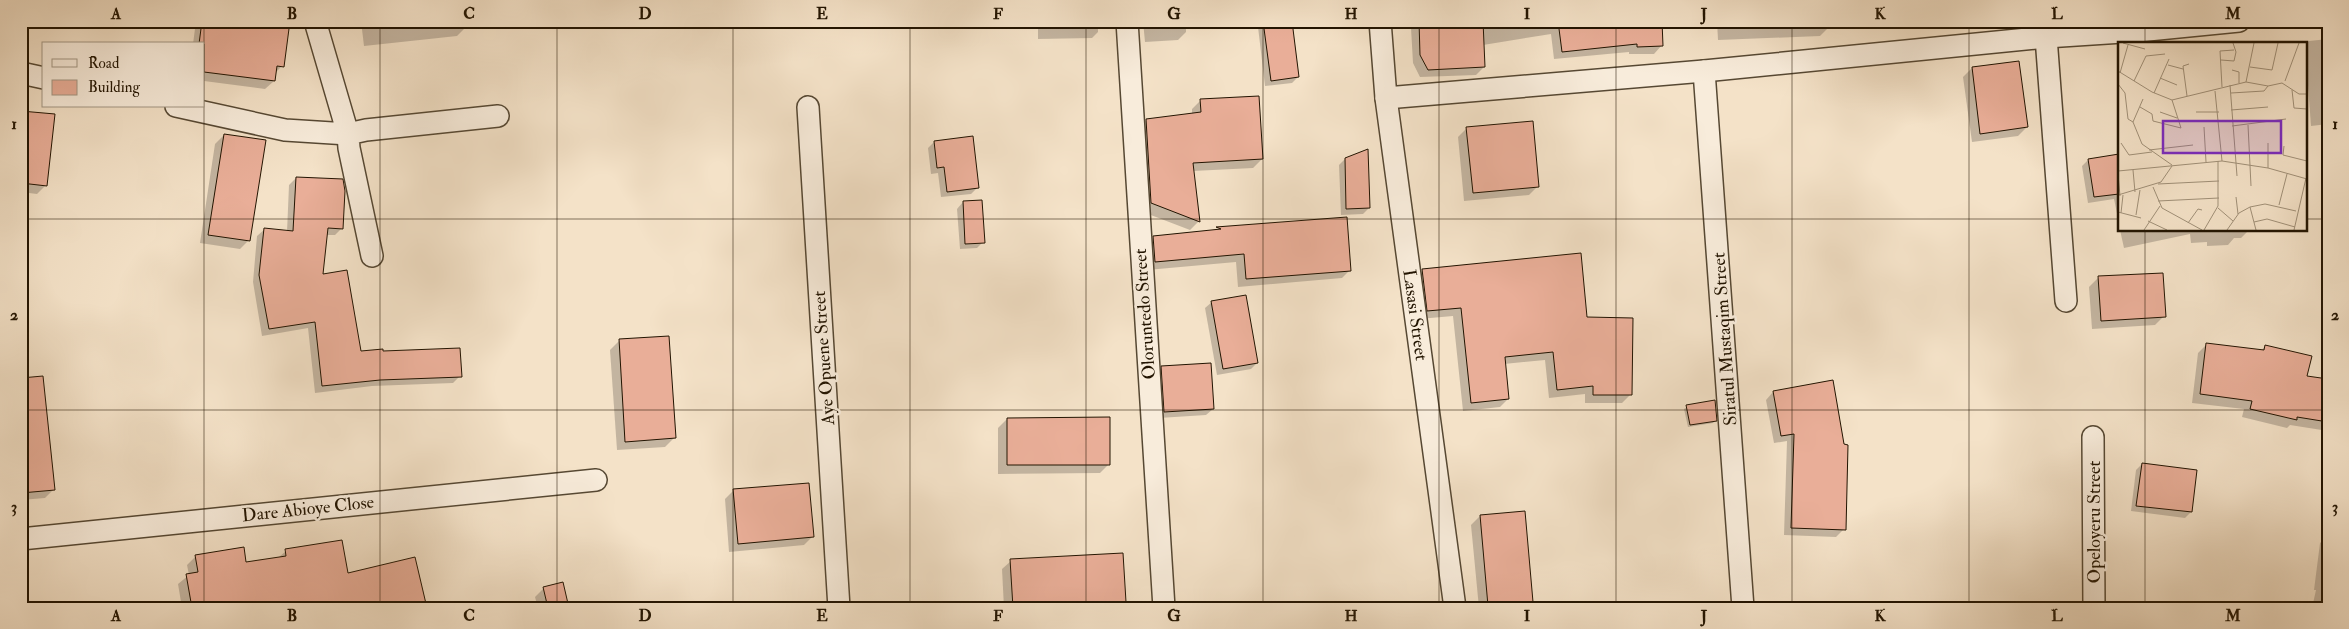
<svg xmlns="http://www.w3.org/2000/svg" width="2349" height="629" viewBox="0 0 2349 629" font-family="'IM FELL Double Pica',serif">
<rect width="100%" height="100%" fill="#f4e2c8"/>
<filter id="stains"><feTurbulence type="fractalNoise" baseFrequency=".004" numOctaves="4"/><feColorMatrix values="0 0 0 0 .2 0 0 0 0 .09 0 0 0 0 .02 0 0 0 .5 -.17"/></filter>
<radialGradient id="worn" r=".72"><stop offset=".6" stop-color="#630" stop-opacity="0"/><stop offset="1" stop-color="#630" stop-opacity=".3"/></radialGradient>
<!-- shadow -->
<g fill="#0003">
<path d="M196,21h89l-3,45 -8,8v7l-9,8 -61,-8v-37h-11z"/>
<path d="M361,21h104l1,6 -9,9 -93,10z"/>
<path d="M1038,21h60v11l-6,6 -54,1z"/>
<path d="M1143,21h148l7,56 -6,6 -27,3 -7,-59 3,-3 -75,5v3l-8,8 -33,2z"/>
<path d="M1418,21h243l1,24 -8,9h-25v-2l-75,7 -3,-25 -68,11 1,22 -8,8 -56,2 -7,-14 -2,-35z"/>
<path d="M1717,21h112v6l-9,9 -102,4z"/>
<path d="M2328,39v85l-17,2 -6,-81 4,-4z"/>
<path d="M1972,68l55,59 -9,9 -46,6 -9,-65z"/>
<path d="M1201,100l61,59 -9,9 -60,3 6,50 -9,9 -47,-18 -6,-83 9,-9 46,-6v-5z"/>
<path d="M21,112l25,73 -9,9 -16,-2z"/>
<path d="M1467,128l71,58 -9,9 -65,6 -6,-64z"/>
<path d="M224,135l25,105 -9,9 -40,-6 15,-99z"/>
<path d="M934,142l44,45 -7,7 -30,3 -3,-24 -7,1 -3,-26z"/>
<path d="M2119,155v68l-5,-24 -26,4 -6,-37 6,-6z"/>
<path d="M1345,159l24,49 -6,6 -22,1 -2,-50z"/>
<path d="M296,178l46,50 -7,7h-9l-4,40 38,77 22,1 78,23 -7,7 -81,3 -57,7 -7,-65 -46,8 -9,-54 4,-46 8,-7 22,3 2,-47z"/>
<path d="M963,202l20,40 -6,6 -17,1 -3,-40z"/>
<path d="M1345,218l5,52 -8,8 -104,9 -2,-25 -89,8 -2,-25 9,-8 60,-6 2,-2z"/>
<path d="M2120,230h127v2l-6,6h-7l-6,7 -21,1v-4l-16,1 -1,-9 -66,14z"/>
<path d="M1423,270l208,124 -9,9h-37v-9l-36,4 -4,-38 -41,4 4,35 -8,8 -37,4 -10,-95 -34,3 -5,-40z"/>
<path d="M2098,278l66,38 -9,9 -63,4 -3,-42z"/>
<path d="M1212,302l45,61 -6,6 -34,6 -12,-67z"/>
<path d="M668,338l6,100 -9,9 -48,3 -7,-100 9,-9z"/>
<path d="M2207,344l54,7 4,-5 40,31 23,4v50l-38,-6 -3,3 -45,-11 2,-8 -52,-6 6,-50z"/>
<path d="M1162,367l51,42 -7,6 -47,3 -3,-44z"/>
<path d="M21,380l33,109 -9,9 -24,2z"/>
<path d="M1773,392l71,137 -8,8 -52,-2 3,-94 -13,2 -8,-43z"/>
<path d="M1687,407l29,13 -3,3 -25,4 -4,-18z"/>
<path d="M1007,419l102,45 -9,9 -102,1v-46z"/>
<path d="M2142,464l49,48 -6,6 -54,-7 5,-41z"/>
<path d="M734,490l79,46 -9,9 -75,7 -4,-53z"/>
<path d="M1480,516l52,86 -6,6h-47l-8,-83z"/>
<path d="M2328,536v72h-16l4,-18h-2l6,-47z"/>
<path d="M286,551l61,23 79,34h-244l-4,-24 11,-9 -2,-10 9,-9 49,8 33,-6z"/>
<path d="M1122,554l3,54h-121l-2,-39 9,-8z"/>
<path d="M544,588l23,20h-29l-3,-11z"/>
</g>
<!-- building -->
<g fill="#e9ae98" stroke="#221401">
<path d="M202,21h88l-6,46 -7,-1 -2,15 -71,-9v-28h-5z"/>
<path d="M1263,21h29l7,56 -28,4z"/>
<path d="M1419,21h64l2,46 -57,3 -8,-15z"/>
<path d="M1558,21h104l1,25 -26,1v-3l-75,8z"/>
<path d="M2019,61l9,66 -48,7 -8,-67z"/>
<path d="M1259,96l4,63 -70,4 7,59 -49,-19 -5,-84 55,-7 -1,-13z"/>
<path d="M21,111l34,3 -8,72 -26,-3z"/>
<path d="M1533,121l6,66 -66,6 -7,-66z"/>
<path d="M224,134l42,6 -16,101 -42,-6z"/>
<path d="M973,136l6,52 -32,4 -3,-25 -7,1 -3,-27z"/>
<path d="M1368,149l2,59 -24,1 -1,-51z"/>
<path d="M2119,154v40l-25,3 -6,-38z"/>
<path d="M296,177l47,2 2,12 -2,38 -15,-1 -5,46 24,-4 14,81 22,-2v2l77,-3 2,29 -82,3 -58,6 -7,-64 -46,7 -10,-54 5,-47 29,3z"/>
<path d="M982,200l3,43 -20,1 -2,-43z"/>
<path d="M1347,217l4,54 -105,8 -2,-25 -89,8 -2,-26 68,-7 -5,-2z"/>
<path d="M1581,253l6,64 46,1 -1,77h-39v-9l-36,4 -4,-38 -48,5 4,42 -38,4 -10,-95 -34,3 -5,-42z"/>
<path d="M2163,273l3,44 -65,4 -3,-45z"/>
<path d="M1246,295l12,68 -35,6 -12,-68z"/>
<path d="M669,336l7,102 -51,4 -6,-103z"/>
<path d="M2206,343l58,7 1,-5 47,11 -5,20 21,3v43l-31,-5v3l-47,-11 2,-8 -52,-7z"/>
<path d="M1211,363l3,46 -50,3 -3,-46z"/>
<path d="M43,376l12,114 -34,3v-115z"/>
<path d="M1833,380l11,64 4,1 -2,85 -55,-2 3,-94 -13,2 -8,-45z"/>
<path d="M1715,400l2,21 -27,4 -4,-20z"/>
<path d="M1110,417v48h-103v-47z"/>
<path d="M2142,463l55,7 -5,42 -56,-6z"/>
<path d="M809,483l5,54 -76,7 -5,-55z"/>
<path d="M1525,511l8,91 -45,4 -8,-91z"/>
<path d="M342,540l6,33 67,-16 12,51h-132v-5l-31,5h-72l-6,-34 12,-2 -3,-17 49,-8 2,15 40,-6 -1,-7z"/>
<path d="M1123,553l3,49 -113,6 -3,-49z"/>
<path d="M563,582l6,26h-21l-5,-21z"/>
</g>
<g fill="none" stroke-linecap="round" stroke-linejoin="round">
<!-- minor casing -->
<g stroke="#564833" stroke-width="24">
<g id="minor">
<path d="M1127,21l37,587"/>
<path d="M1380,21l6,77 69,510"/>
<path d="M2046,37l20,264"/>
<path d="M1704,71l39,537"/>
<path d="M21,73l23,5"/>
<path d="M1386,98l318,-27 342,-34 92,-6 101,-10"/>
<path d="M176,106l109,24 63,4 -33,-113"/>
<path d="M808,107l31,501"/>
<path d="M372,256l-23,-108 -1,-14 18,-4 132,-14"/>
<path d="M2093,437l1,171"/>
<path d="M21,539l575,-59"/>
</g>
</g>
<!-- minor -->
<use href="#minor" stroke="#f8ecdb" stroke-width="21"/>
</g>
<!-- grid -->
<path fill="none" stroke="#221401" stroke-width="1" stroke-opacity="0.55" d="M204,21v587M380,21v587M557,21v587M733,21v587M910,21v587M1086,21v587M1263,21v587M1439,21v587M1616,21v587M1792,21v587M1969,21v587M2145,21v23M21,219h2098M2305,219h23M2145,230v378M21,410h2307"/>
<g text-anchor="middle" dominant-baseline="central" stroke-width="5" stroke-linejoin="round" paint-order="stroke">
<!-- street labels -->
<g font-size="18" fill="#221401" stroke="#f8ecdb">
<text transform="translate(1145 314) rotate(-94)">Oloruntedo Street</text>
<text transform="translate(1415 315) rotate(82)">Lasasi Street</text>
<text transform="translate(1725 339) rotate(-94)">Siratul Mustaqim Street</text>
<text transform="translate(824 358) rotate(-94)">Aye Opuene Street</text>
<text transform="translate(308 509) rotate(-6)">Dare Abioye Close</text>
<text transform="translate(2094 522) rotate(-90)">Opeloyeru Street</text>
</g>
</g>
<!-- overview -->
<g transform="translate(2118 42)">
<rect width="189" height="189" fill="#f4e2c8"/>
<path fill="none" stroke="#a09078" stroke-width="1" d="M5,1l22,6M103,18l13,1 2,-9 -3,-9M50,23l15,4M132,25l22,3 6,-27M114,28l7,2v11M0,29l34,21 20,8M2,31l8,-28M42,36l17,7M16,39l12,-25 19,-2M167,39l14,-38M128,40l8,-39M0,42l7,9 3,26M112,43l7,91M104,45l-2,-36 14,-1M174,48l2,18 13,1M97,49l7,70M36,51l15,-34M113,51l33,-2 4,-5M69,54l-4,-30 6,-2M54,58l74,-18 22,4 14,-3 17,11h8M22,65l12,7 1,7 28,7 -9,-28M113,68l37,-3M42,70l17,6M78,70h23M10,77l5,3 9,22 30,21M15,80l10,-23M130,83l3,61M114,84l54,-7M86,85l2,35M3,101l8,12 23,-3M166,104l-1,9 24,6M31,108l44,-5M150,126v-25M15,128l2,22M0,129l104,-10 46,7 39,11M0,132l2,22M40,142l61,-3M35,145l9,21 40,22M0,153l43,-13 11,-16M118,155l2,17M40,159l61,-3M161,163l8,-31M132,165l6,23M100,166l15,13M0,170l23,6M3,171l2,-18M18,173l4,-25M30,179l19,9M136,180l13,-3 28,8M70,181l10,-14 4,1M26,188l16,-24M86,188l14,-24v-45M109,188l12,-17 11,-6 15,-3 31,7M176,188l12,-52"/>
<path fill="#7b2cbf" fill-opacity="0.15" stroke="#7b2cbf" stroke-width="2.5" d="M45,79h118v32h-118z"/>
<rect width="189" height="189" fill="none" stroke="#221401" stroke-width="2.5"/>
</g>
<!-- margin -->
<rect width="2349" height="629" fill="none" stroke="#f4e2c8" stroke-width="55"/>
<!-- legend -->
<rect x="42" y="42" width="162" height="65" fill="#f8ecdb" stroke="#a29684"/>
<rect x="52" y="59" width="25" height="8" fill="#f8ecdb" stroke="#a29684"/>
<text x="88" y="68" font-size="15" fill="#221401">Road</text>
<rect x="52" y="80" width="25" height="15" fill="#e9ae98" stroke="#a29684"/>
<text x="88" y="92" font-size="15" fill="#221401">Building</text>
<rect x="28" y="28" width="2294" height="574" fill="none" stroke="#221401" stroke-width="2"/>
<g font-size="16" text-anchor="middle" font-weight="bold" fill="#221401">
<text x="116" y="19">A</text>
<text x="292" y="19">B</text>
<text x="469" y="19">C</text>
<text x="645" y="19">D</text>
<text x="822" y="19">E</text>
<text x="998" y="19">F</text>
<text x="1174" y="19">G</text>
<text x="1351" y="19">H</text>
<text x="1527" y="19">I</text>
<text x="1704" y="19">J</text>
<text x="1880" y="19">K</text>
<text x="2057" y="19">L</text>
<text x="2233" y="19">M</text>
<text x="14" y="129">1</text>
<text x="2335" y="129">1</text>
<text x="14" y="320">2</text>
<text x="2335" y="320">2</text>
<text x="14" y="512">3</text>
<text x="2335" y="512">3</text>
<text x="116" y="621">A</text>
<text x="292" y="621">B</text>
<text x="469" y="621">C</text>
<text x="645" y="621">D</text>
<text x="822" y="621">E</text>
<text x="998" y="621">F</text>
<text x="1174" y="621">G</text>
<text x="1351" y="621">H</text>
<text x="1527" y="621">I</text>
<text x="1704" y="621">J</text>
<text x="1880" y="621">K</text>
<text x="2057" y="621">L</text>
<text x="2233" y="621">M</text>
</g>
<rect width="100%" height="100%" filter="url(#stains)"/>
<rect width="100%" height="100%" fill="url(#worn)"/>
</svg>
